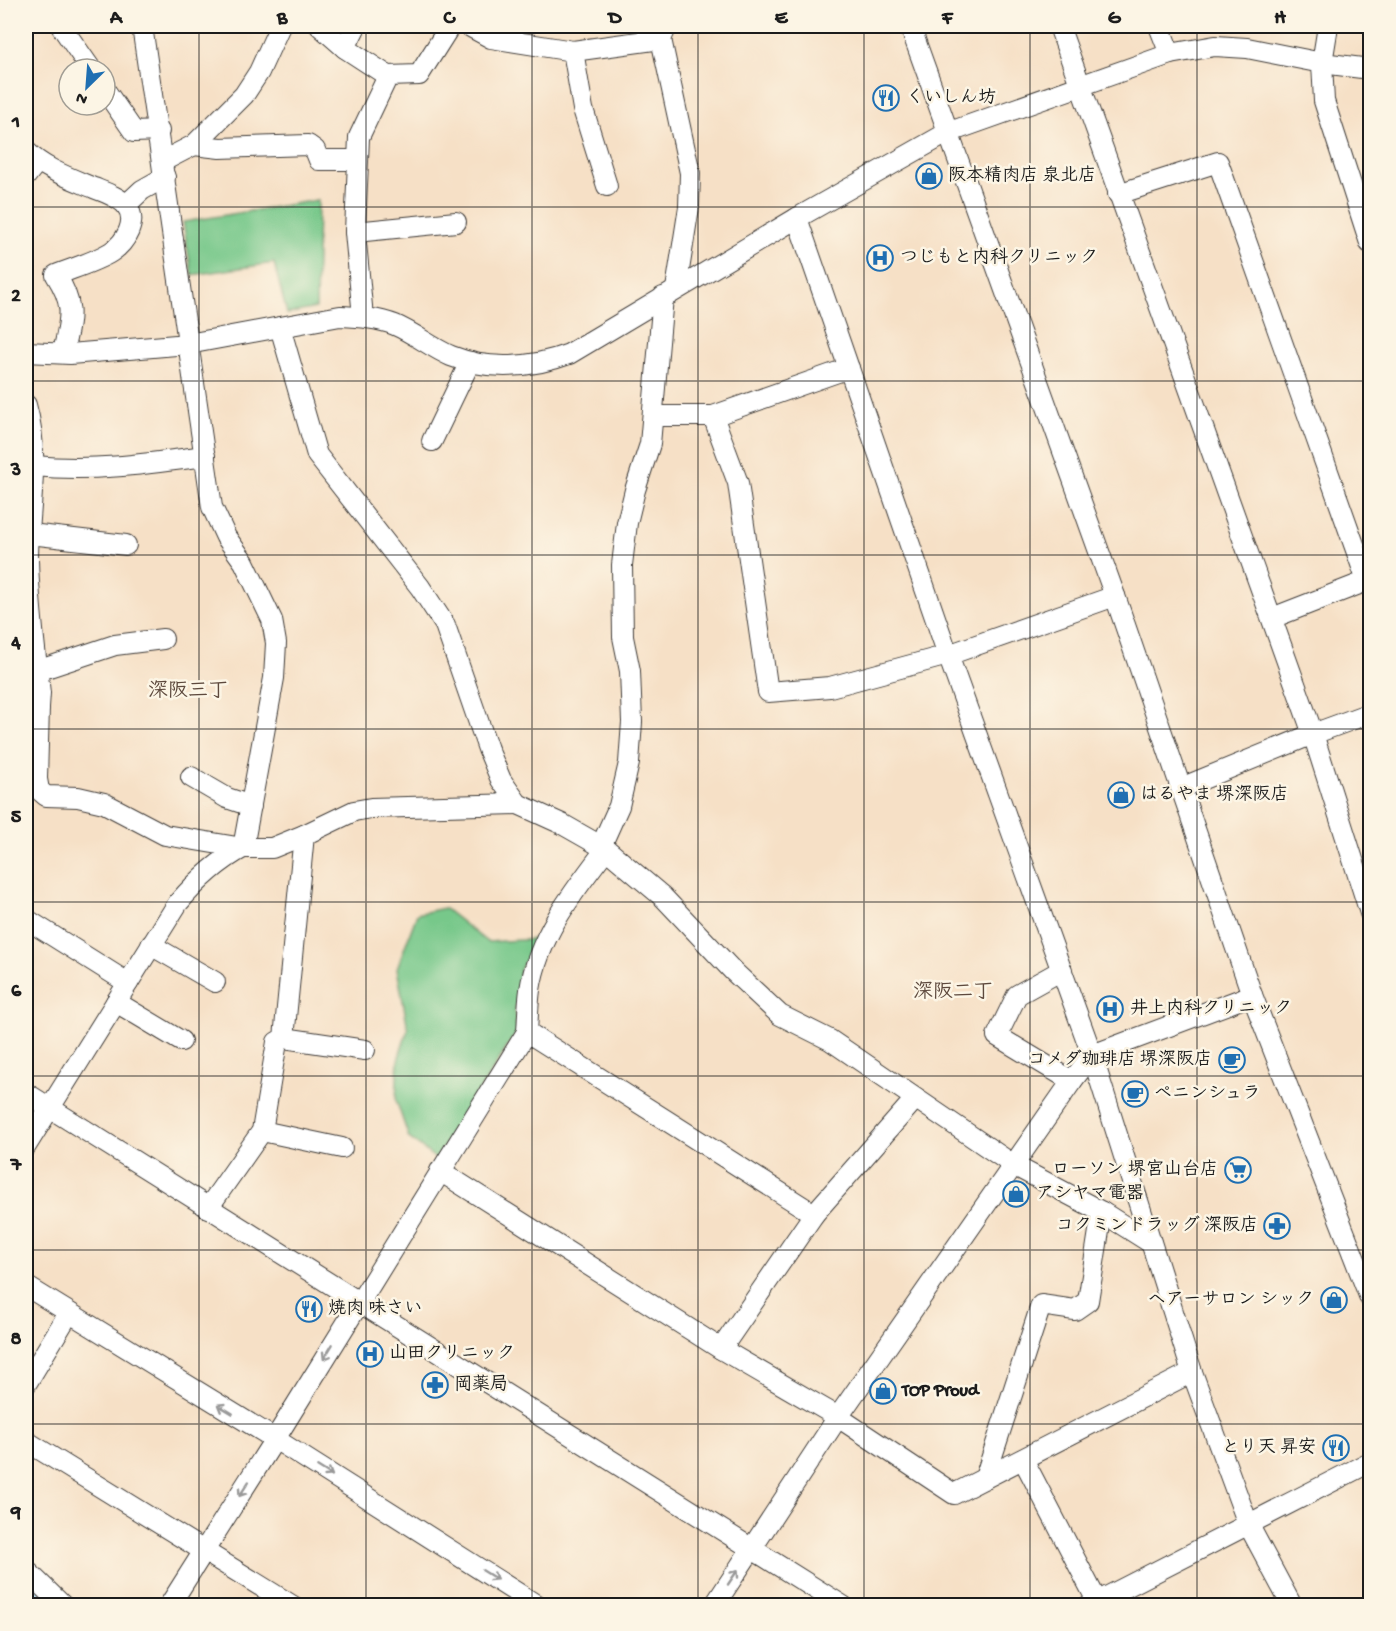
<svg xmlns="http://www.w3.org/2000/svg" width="1396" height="1631" viewBox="0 0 1396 1631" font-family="'Gochi Hand','Klee One',sans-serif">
<rect width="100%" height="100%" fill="#fcf5e5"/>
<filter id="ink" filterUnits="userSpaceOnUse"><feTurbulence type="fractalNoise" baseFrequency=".0167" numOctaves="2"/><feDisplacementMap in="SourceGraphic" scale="12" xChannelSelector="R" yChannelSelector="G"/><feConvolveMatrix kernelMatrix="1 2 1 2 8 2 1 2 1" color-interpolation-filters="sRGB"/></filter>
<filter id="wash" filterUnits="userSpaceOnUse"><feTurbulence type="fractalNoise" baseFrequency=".008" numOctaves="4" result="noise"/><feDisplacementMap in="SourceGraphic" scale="24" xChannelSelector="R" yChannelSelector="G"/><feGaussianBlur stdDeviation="1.35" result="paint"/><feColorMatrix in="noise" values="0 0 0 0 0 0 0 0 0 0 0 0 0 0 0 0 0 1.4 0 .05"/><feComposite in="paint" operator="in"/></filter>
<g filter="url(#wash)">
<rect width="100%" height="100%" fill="#f6e0c6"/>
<!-- green -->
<g fill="#77c88a" stroke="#4a7253" stroke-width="1.5">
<path d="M318,200l-2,108 -29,6 -13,-51 -82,12 -9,-53z"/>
<path d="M444,908l43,34 51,-3 -18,31 -5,42 2,20 -81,127 -27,-21 -13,-38 2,-40 10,-31 -11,-61 20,-54z"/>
</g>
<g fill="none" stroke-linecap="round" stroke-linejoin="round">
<!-- river -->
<path stroke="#73bbeb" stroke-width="33" d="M26,1597l9,9"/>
</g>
</g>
<g filter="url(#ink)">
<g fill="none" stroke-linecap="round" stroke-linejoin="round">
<!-- minor casing -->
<g stroke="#3d3936" stroke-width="22">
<g id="minor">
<path d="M61,26l30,43"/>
<path d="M320,26l25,22 11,-22"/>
<path d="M469,26l22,12 82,13 88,-12 6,-13"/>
<path d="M910,26l205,570 137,399 118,303"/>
<path d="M1059,26l254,708 57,179"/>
<path d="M1159,26l11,28"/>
<path d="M1328,26l-6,37 2,38 46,142"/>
<path d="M661,39l29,134 -1,34 -13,82"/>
<path d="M345,48l43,28 31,-1 31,-49"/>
<path d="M573,51l10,58 24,77"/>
<path d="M105,90l29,42 25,-1"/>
<path d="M194,145l26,3 88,-3 7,5 4,10h39"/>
<path d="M26,151c18,18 44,27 68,37 10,4 25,9 32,17 13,16 -1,38 -15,47 -16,10 -38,16 -55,23 20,32 14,43 7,78"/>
<path d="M163,161l31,-16 50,-50 15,-23 21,-46"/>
<path d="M26,176l11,-14"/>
<path d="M1118,194l100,-32 149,419 -95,37"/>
<path d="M126,205l16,-15 23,-13"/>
<path d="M797,218l151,437 144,400 100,317 56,152 44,82"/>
<path d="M355,232l101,-10"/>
<path d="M363,317l-8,-85 4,-95 29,-61"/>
<path d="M280,327l37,128 103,132 25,38 43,124 13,31 17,24 44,20 44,25 57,48 70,74 47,44 50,25 185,126 87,46 49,31"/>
<path d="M26,352l44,2 118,-10 152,-28c18,1 38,2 55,9 19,8 37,23 56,31 37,15 81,12 118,-2l228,-136 150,-85 223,-79 45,-8 32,2 75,15 48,6"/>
<path d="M26,405c15,52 2,103 2,155 1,44 7,89 12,133l-1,14 -10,5"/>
<path d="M654,416h59l136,-48"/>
<path d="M713,416l25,67 30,209 62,-5 118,-32 167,-59"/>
<path d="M432,441l38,-79"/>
<path d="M34,466c59,6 112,-2 171,-10"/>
<path d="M30,534l96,11"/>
<path d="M37,671l78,-26 48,-6"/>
<path d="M39,707l-2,72 2,11 7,6 32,1 26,6 61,32 78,13h29l32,-13 50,-24 17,-3 147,-4"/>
<path d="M191,777l36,21 24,8"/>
<path d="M1181,788l132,-54 57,-21"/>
<path d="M601,846l18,-40 10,-43 3,-41 -2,-51 -7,-34 -1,-72 5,-42 8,-33 15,-46 13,-147"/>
<path d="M26,919l102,64"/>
<path d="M151,945l64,37"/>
<path d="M1062,970l-45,25 -20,41 75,45"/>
<path d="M116,1002l65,39"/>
<path d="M527,1032c1,-14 1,-28 3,-42 8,-54 44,-99 76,-141"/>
<path d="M284,1038l81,12"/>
<path d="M26,1093l817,513"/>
<path d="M262,1131l80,17"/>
<path d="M26,1146l152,-243c19,-22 39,-41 65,-55l31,-170 2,-35 -4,-23 -28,-58 -18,-25 -14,-30 -70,-481"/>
<path d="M440,1171l281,178 117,68 116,77 238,-122"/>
<path d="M208,1208l54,-77 15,-89 7,-4 20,-203"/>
<path d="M26,1286l249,153 263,167"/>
<path d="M721,1349l93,-135 101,-115"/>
<path d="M26,1384l43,-71"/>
<path d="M26,1441l267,165"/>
<path d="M1023,1459l74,142"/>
<path d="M985,1478l56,-173 34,5 13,-9 14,-89"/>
<path d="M26,1570l37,36"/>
<path d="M169,1606l106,-167 252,-407 287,182"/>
<path d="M714,1606l124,-189 234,-336 20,-26 160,-60"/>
<path d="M1089,1606l281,-144"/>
</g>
</g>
<!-- minor -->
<use href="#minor" stroke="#fff" stroke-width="20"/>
</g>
<!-- one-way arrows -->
<defs><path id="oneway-shaft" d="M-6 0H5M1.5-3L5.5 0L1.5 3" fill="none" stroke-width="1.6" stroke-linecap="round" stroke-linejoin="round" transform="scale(1.5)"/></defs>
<g stroke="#999">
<use href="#oneway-shaft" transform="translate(328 1352) rotate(121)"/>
<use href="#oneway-shaft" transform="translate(225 1409) rotate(-149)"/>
<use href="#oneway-shaft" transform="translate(325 1471) rotate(32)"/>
<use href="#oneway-shaft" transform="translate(244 1489) rotate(123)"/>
<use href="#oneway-shaft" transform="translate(490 1575) rotate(32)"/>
<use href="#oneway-shaft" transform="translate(733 1577) rotate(-56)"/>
</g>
</g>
<!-- grid -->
<path fill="none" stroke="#1c1c1c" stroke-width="1.5" stroke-opacity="0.55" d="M199,26v1580M366,26v1580M532,26v1580M698,26v1580M864,26v1580M1030,26v1580M1197,26v1580M26,207h1344M26,381h1344M26,555h1344M26,729h1344M26,902h1344M26,1076h1344M26,1250h1344M26,1424h1344"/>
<!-- icons -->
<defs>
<g id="restaurant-ring" transform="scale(1.35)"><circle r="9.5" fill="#fcf5e5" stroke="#1f6fb2" stroke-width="1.5"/><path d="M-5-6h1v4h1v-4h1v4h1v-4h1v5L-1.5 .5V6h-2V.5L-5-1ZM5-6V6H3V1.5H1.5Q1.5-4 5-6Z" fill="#1f6fb2"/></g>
<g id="shop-ring" transform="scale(1.35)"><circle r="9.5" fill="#fcf5e5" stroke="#1f6fb2" stroke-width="1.5"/><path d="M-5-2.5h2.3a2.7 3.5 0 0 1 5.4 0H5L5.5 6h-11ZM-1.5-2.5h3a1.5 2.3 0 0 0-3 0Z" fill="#1f6fb2"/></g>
<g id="hospital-ring" transform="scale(1.35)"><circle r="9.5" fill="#fcf5e5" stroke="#1f6fb2" stroke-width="1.5"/><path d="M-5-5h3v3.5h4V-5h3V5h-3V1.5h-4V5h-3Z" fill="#1f6fb2"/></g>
<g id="cafe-ring" transform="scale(1.35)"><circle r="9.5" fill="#fcf5e5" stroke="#1f6fb2" stroke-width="1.5"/><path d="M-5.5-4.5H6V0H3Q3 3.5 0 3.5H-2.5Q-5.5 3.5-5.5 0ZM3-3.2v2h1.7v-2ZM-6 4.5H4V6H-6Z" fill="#1f6fb2"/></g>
<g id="supermarket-ring" transform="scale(1.35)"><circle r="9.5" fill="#fcf5e5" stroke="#1f6fb2" stroke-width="1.5"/><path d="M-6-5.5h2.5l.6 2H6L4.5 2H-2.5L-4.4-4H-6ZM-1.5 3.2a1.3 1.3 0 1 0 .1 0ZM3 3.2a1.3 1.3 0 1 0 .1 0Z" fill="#1f6fb2"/></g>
<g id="pharmacy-ring" transform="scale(1.35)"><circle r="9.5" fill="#fcf5e5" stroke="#1f6fb2" stroke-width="1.5"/><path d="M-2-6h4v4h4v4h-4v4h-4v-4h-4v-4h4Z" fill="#1f6fb2"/></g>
</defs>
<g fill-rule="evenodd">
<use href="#restaurant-ring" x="886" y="98"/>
<use href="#shop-ring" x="929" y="176"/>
<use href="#hospital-ring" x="880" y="258"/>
<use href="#shop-ring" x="1121" y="795"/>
<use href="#hospital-ring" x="1110" y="1009"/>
<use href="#cafe-ring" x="1232" y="1060"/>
<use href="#cafe-ring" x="1135" y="1094"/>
<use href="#supermarket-ring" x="1238" y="1170"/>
<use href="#shop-ring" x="1016" y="1194"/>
<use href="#pharmacy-ring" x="1277" y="1226"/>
<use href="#shop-ring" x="1334" y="1300"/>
<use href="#restaurant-ring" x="309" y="1309"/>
<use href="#hospital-ring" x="370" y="1354"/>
<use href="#pharmacy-ring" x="435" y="1385"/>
<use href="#shop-ring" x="883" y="1391"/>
<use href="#restaurant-ring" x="1336" y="1448"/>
</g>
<g text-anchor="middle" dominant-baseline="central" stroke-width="5" stroke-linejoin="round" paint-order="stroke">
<!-- poi labels -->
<g font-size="18" font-weight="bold" fill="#1c1c1c" stroke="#fcf5e5" text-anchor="start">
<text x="906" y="98">くいしん坊</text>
<text x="948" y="176">阪本精肉店 泉北店</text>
<text x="900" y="258">つじもと内科クリニック</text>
<text x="1140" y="795">はるやま 堺深阪店</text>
<text x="1130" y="1009">井上内科クリニック</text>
<text x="1212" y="1060" text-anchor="end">コメダ珈琲店 堺深阪店</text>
<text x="1154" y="1094">ペニンシュラ</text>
<text x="1218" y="1170" text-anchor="end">ローソン 堺宮山台店</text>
<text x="1036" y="1194">アシヤマ電器</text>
<text x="1258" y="1226" text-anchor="end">コクミンドラッグ 深阪店</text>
<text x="1314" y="1300" text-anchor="end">ヘアーサロン シック</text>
<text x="328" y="1309">焼肉 味さい</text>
<text x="389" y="1354">山田クリニック</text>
<text x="454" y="1385">岡薬局</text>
<text x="902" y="1391">TOP Proud</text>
<text x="1316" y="1448" text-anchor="end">とり天 昇安</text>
</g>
<!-- neighbourhood labels -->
<g font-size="20" font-weight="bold" fill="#5e4a3e" stroke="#fcf5e5">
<text x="188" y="692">深阪三丁</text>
<text x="953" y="993">深阪二丁</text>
</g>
</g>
<!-- margin -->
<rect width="1396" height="1631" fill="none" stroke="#fcf5e5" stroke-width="66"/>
<!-- north arrow -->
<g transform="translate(87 87) rotate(205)"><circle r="28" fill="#fcf5e5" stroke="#a29e95" stroke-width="1.5"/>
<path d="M0-4.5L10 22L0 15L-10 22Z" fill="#1f6fb2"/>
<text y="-9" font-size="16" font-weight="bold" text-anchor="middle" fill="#1c1c1c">N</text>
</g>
<rect x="33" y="33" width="1330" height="1565" fill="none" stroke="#1c1c1c" stroke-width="2"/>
<g font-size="20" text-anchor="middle" font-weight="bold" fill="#1c1c1c">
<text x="116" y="23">A</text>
<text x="282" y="23">B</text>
<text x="449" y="23">C</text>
<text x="615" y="23">D</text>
<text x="781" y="23">E</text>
<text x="947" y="23">F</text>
<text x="1114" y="23">G</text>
<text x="1280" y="23">H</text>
<text x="16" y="127">1</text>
<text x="16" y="301">2</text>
<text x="16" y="475">3</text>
<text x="16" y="648">4</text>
<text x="16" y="822">5</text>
<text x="16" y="996">6</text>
<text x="16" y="1170">7</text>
<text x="16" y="1344">8</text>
<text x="16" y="1518">9</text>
</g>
</svg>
